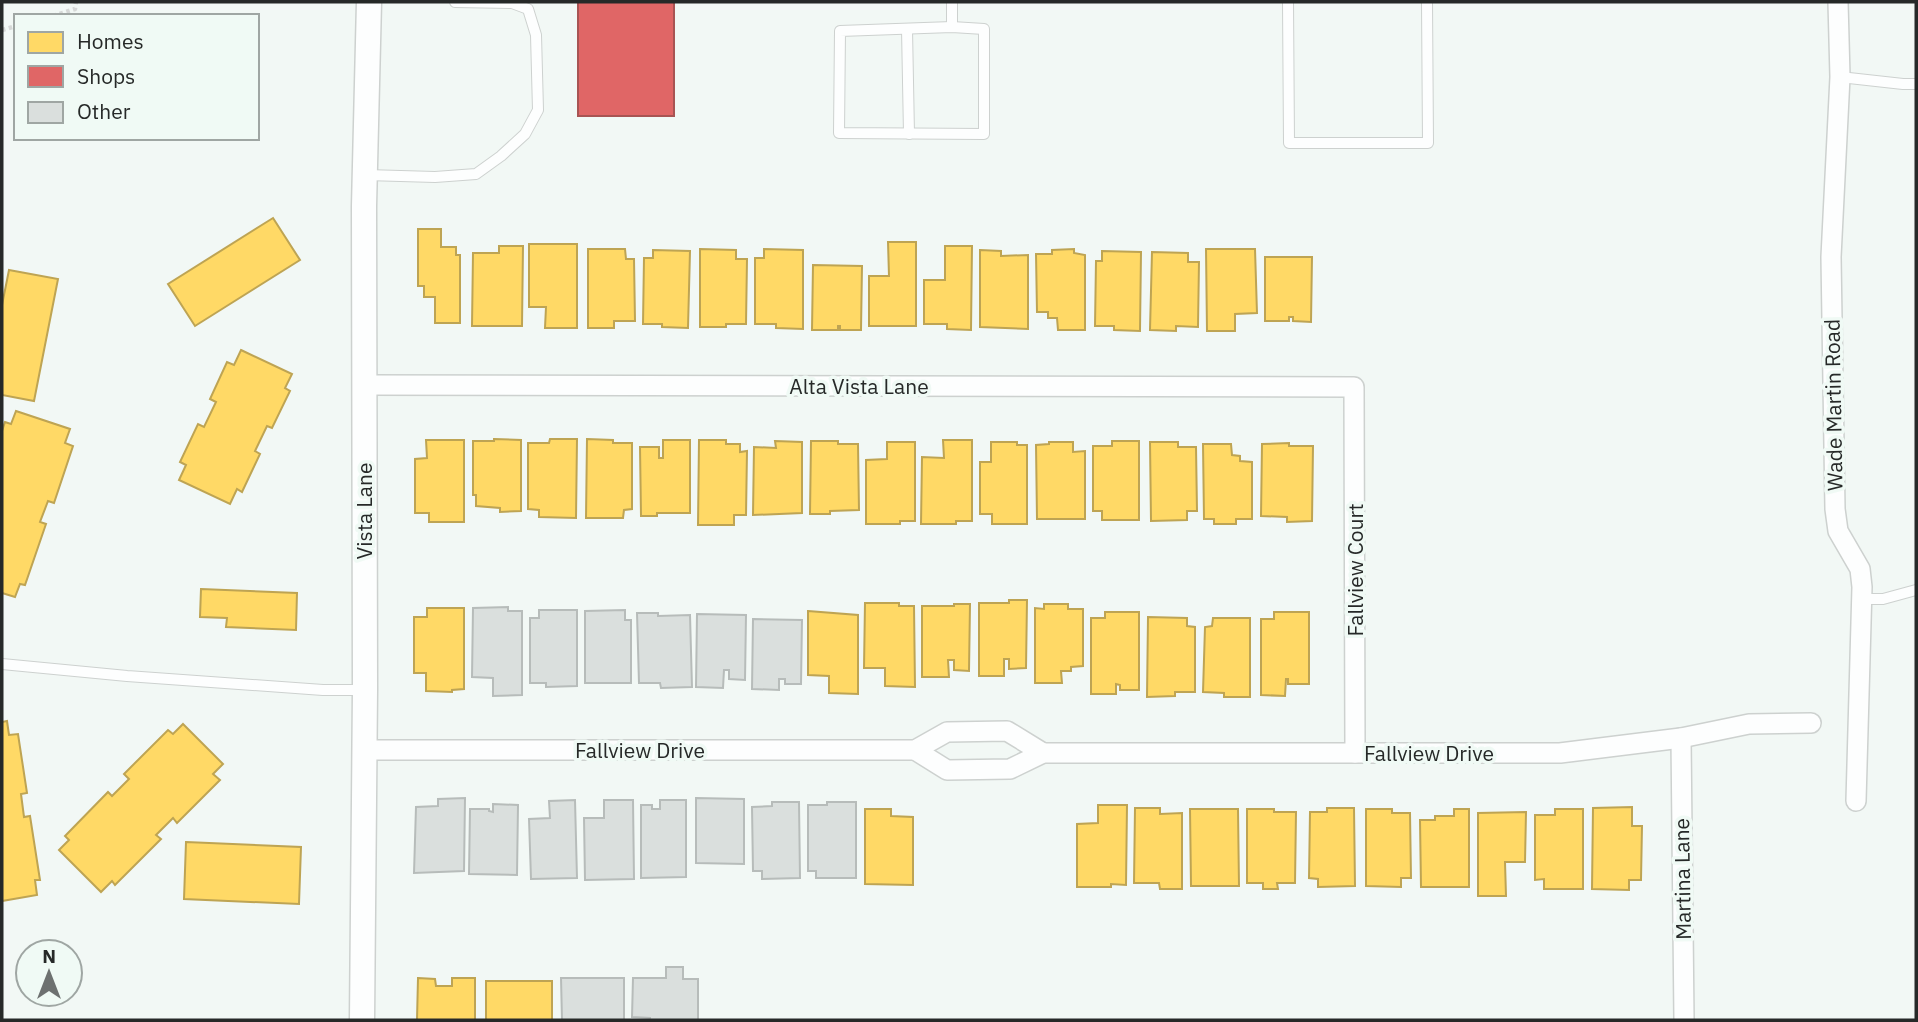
<svg xmlns="http://www.w3.org/2000/svg" width="1918" height="1022" viewBox="0 0 1918 1022" font-family="'IBM Plex Sans',sans-serif">
<rect width="100%" height="100%" fill="#f2f8f5"/>
<!-- homes -->
<g fill="#ffd966" stroke="#bea453" stroke-width="2">
<path d="M273,218l27,42 -105,66 -27,-42z"/>
<path d="M418,229h23v18h15v8h4v68h-25v-26h-11v-11h-6z"/>
<path d="M888,242h28v84h-47v-50h20z"/>
<path d="M529,244h48v84h-32l1,-21h-17z"/>
<path d="M499,246h24l-1,80h-50l1,-73h26z"/>
<path d="M945,246h27l-1,84 -24,-1v-5h-23v-44h21z"/>
<path d="M588,249h37l1,10h8l1,62h-21v7h-26z"/>
<path d="M700,249l36,1v9h11l-1,65h-20v3h-26z"/>
<path d="M764,249l39,1v79l-27,-1v-4h-21v-66h9z"/>
<path d="M1074,249v4l11,2v75h-27l-1,-12h-9v-6h-11l-1,-58h16v-4z"/>
<path d="M1206,249h49l2,64 -22,1v17h-28z"/>
<path d="M653,250l37,1 -2,77 -26,-1v-3h-19l1,-66h9z"/>
<path d="M980,250l21,1v5l27,-1v74l-48,-2z"/>
<path d="M1102,251l39,1 -1,79 -26,-1v-4h-19l1,-65h6z"/>
<path d="M1152,252l36,1v9h11l-1,65 -22,-1v5l-26,-1z"/>
<path d="M1265,257h47l-1,65 -18,-1v-4h-4v4h-24z"/>
<path d="M813,265l49,1 -1,64h-21v-4h-2v4h-26z"/>
<path d="M9,270l49,9 -24,122 -32,-6v-90z"/>
<path d="M241,350l51,24 -7,14 5,3 -18,37 -5,-2 -12,25 5,3 -18,38 -5,-3 -7,15 -51,-24 7,-15 -6,-3 18,-38 6,3 12,-25 -6,-3 17,-37 7,3z"/>
<path d="M16,411l54,18 -5,14 8,3 -19,57 -6,-2 -8,21 6,2 -21,61 -5,-1 -5,13 -13,-4v-162l3,-9 6,2z"/>
<path d="M494,439l27,1v71l-21,1v-4l-24,-2v-11h-3v-54h21z"/>
<path d="M550,439h27l-1,79 -37,-1v-7l-11,-1v-66h21z"/>
<path d="M587,439l26,1v3h19v66l-8,1 -1,8h-37z"/>
<path d="M426,440h38v82h-35v-9h-14v-54l12,-1z"/>
<path d="M663,440h27v73h-33v3h-16l-1,-69h19v11h4z"/>
<path d="M699,440h27v4h14v8l7,-1 -1,64h-12v10h-36z"/>
<path d="M943,440h29v81h-16v3h-35l1,-67 22,1z"/>
<path d="M775,441l27,1v71l-49,2 1,-68 22,1z"/>
<path d="M811,441h27v3h20l1,66 -29,1v3h-20z"/>
<path d="M1112,441h27v79h-37v-9h-9v-65h19z"/>
<path d="M887,442h28v79h-15v3h-34v-64l21,-1z"/>
<path d="M991,442h26v3h10v79h-35v-10h-12v-52h11z"/>
<path d="M1049,442h24v10l12,-1v68h-48l-1,-74 13,-1z"/>
<path d="M1150,442h28v5h18l1,64h-10v9l-36,1z"/>
<path d="M1289,443v3h24l-1,75 -25,1v-5l-26,-1 1,-72z"/>
<path d="M1203,444h28l1,11 8,1v5l12,1v57h-16v5h-22v-5h-10z"/>
<path d="M201,589l96,4 -1,37 -70,-3 1,-9 -27,-1z"/>
<path d="M1009,600h18l-1,68 -17,1v-10h-5v17h-25v-73h30z"/>
<path d="M865,603h34v3h15l1,81 -30,-1v-18h-21z"/>
<path d="M954,604h16l-1,67 -15,-1v-10h-6l1,17h-27v-71h32z"/>
<path d="M1044,604h24v5h15v57l-12,1v4h-10l1,12h-27v-75l9,1z"/>
<path d="M427,608h37v81l-12,1v2l-26,-1v-18h-12v-56h13z"/>
<path d="M808,611l50,4v79l-29,-1v-17l-21,-1z"/>
<path d="M1105,612h34v78h-19v-5l-4,-1v10h-25v-76h14z"/>
<path d="M1274,612h35v72h-21v-5h-2l-1,17 -24,-1v-76h13z"/>
<path d="M1148,617l39,1v8l8,1v65h-20v4l-28,1z"/>
<path d="M1213,618h37v79h-26v-4l-21,-1 2,-65 7,-1z"/>
<path d="M7,721l2,14 9,-1 9,59 -6,1 3,23 6,-1 10,64h-5l2,15 -35,6v-179z"/>
<path d="M183,724l40,40 -10,10 7,6 -43,43 -4,-5 -17,17 5,4 -46,46 -3,-4 -11,11 -42,-42 10,-10 -4,-4 43,-44 4,4 17,-17 -5,-5 44,-44 5,4z"/>
<path d="M1098,805h29l-1,80 -15,-1v3h-34v-63l21,-1z"/>
<path d="M1632,807v19h10l-1,54h-12v10l-37,-1 1,-81z"/>
<path d="M1135,808h25v6l22,-1v76h-22l-1,-6h-25z"/>
<path d="M1327,808h27l1,78 -37,1v-8l-9,-1 1,-66h17z"/>
<path d="M865,809h26v7l22,1v68l-48,-1z"/>
<path d="M1190,809h48l1,77h-48z"/>
<path d="M1247,809h27v3h22l-1,71h-18l1,6h-15v-6h-16z"/>
<path d="M1366,809h26v4h18l1,65h-10v9l-35,-1z"/>
<path d="M1454,809h15v78h-48l-1,-67h15v-4h19z"/>
<path d="M1555,809h28v80h-39v-10l-9,1v-65h20z"/>
<path d="M1526,812l-1,50h-20l1,34h-28v-83z"/>
<path d="M186,842l115,5 -2,57 -115,-5z"/>
<path d="M418,978l17,1 1,7h16v-8h23v42h-58z"/>
<rect x="486" y="981" width="66" height="39"/>
</g>
<!-- shops -->
<rect fill="#e06666" stroke="#a85453" stroke-width="2" x="578" y="2" width="96" height="114"/>
<!-- building -->
<g fill="#dadfdd" stroke="#b7bcba" stroke-width="2">
<path d="M508,607v4h14v84l-29,1v-18l-21,-1 1,-69z"/>
<path d="M539,610h38v76l-31,1v-4h-16v-65h9z"/>
<path d="M625,610v10h6v63h-46v-72z"/>
<path d="M637,613h21v3l32,-1 2,72 -31,1 -1,-5h-21z"/>
<path d="M697,614l49,1 -1,65 -16,-1v-9h-5l-1,18 -27,-1z"/>
<path d="M753,619l49,1 -1,64h-16v-5h-6v11l-27,-1z"/>
<path d="M465,798l-1,73 -50,2 2,-66 22,-1v-7z"/>
<path d="M696,798l48,1v65l-48,-1z"/>
<path d="M575,800l2,78 -46,1 -2,-60 21,-1 -1,-17z"/>
<path d="M604,800h29l1,79 -49,1 -1,-62h20z"/>
<path d="M660,800h26v77l-45,1v-73h11v4h8z"/>
<path d="M772,802h27l1,76 -38,1v-8h-9l-1,-64 20,-1z"/>
<path d="M827,802h29v76h-40v-7h-8v-66h19z"/>
<path d="M493,804l25,1 -1,70 -48,-1 1,-65h19v2l4,1z"/>
<path d="M666,967h17v12h15v41h-48v-2l-18,-1 1,-39h33z"/>
<path d="M561,978h63v42h-62z"/>
</g>
<g fill="none" stroke-linecap="round" stroke-linejoin="round">
<!-- service casing -->
<g stroke="#cdd1cf" stroke-width="12">
<g id="service">
<path d="M1288,2l1,141h139l-1,-141"/>
<path d="M952,27l32,2v105l-145,-1 1,-102z"/>
<path d="M952,27v-25"/>
<path d="M907,29l2,105"/>
<path d="M1840,77l63,7h13"/>
<path d="M366,175l69,2 41,-3 25,-18 24,-22 13,-24 -2,-75 -8,-26 -16,-6 -57,-1"/>
<path d="M1861,599h22l33,-9"/>
<path d="M2,664l125,12 196,14h41"/>
</g>
</g>
<!-- minor casing -->
<g stroke="#cdd1cf" stroke-width="22">
<g id="minor">
<path d="M1838,2l2,75 -9,180 4,252 3,22 22,38 2,18 -6,214"/>
<path d="M364,385l990,2 1,366"/>
<path d="M1681,738l3,282"/>
<path d="M364,750h551l32,-18 60,-1 36,22"/>
<path d="M915,750l32,20 63,-1 33,-16h517l121,-15 68,-14 62,-1"/>
</g>
</g>
<!-- tertiary casing -->
<g stroke="#cdd1cf" stroke-width="27">
<path id="tertiary" d="M362,1020l3,-330 -1,-484 5,-204"/>
</g>
<!-- path -->
<g stroke="#d6d8d7" stroke-width="4.5" stroke-dasharray="3.5 3.5" stroke-linecap="butt">
<path d="M53,16l22,-7 1,-7"/>
<path d="M2,30l14,-4"/>
</g>
<!-- service -->
<use href="#service" stroke="#fdfefe" stroke-width="10"/>
<!-- minor -->
<use href="#minor" stroke="#fdfefe" stroke-width="19"/>
<!-- tertiary -->
<use href="#tertiary" stroke="#fdfefe" stroke-width="24"/>
</g>
<g text-anchor="middle" dominant-baseline="central" stroke-width="7" stroke-linejoin="round" paint-order="stroke">
<!-- street labels -->
<g font-size="21" fill="#262928" stroke="#f0faf5">
<text x="859" y="386">Alta Vista Lane</text>
<text transform="translate(1833 405) rotate(-91)">Wade Martin Road</text>
<text transform="translate(364 511) rotate(-90)">Vista Lane</text>
<text transform="translate(1355 570) rotate(-90)">Fallview Court</text>
<text x="640" y="750">Fallview Drive</text>
<text x="1429" y="753">Fallview Drive</text>
<text transform="translate(1682 879) rotate(-91)">Martina Lane</text>
</g>
</g>
<!-- border -->
<rect width="1918" height="1022" fill="none" stroke="#262928" stroke-width="7"/>
<!-- legend -->
<rect x="14" y="14" width="245" height="126" fill="#f0faf5" stroke="#9fa6a3" stroke-width="2"/>
<rect x="28" y="32" width="35" height="21" fill="#ffd966" stroke="#9fa6a3" stroke-width="2"/>
<text x="77" y="49" font-size="21" fill="#262928">Homes</text>
<rect x="28" y="66" width="35" height="21" fill="#e06666" stroke="#9fa6a3" stroke-width="2"/>
<text x="77" y="84" font-size="21" fill="#262928">Shops</text>
<rect x="28" y="102" width="35" height="21" fill="#dadfdd" stroke="#9fa6a3" stroke-width="2"/>
<text x="77" y="119" font-size="21" fill="#262928">Other</text>
<!-- north arrow -->
<g transform="translate(49 973)"><circle r="33" fill="#f0faf5" stroke="#9fa6a3" stroke-width="2"/>
<path d="M0-5L12 26L0 18L-12 26Z" fill="#6d7170"/>
<text y="-10" font-size="19" font-weight="bold" text-anchor="middle" fill="#262928">N</text>
</g>
</svg>
